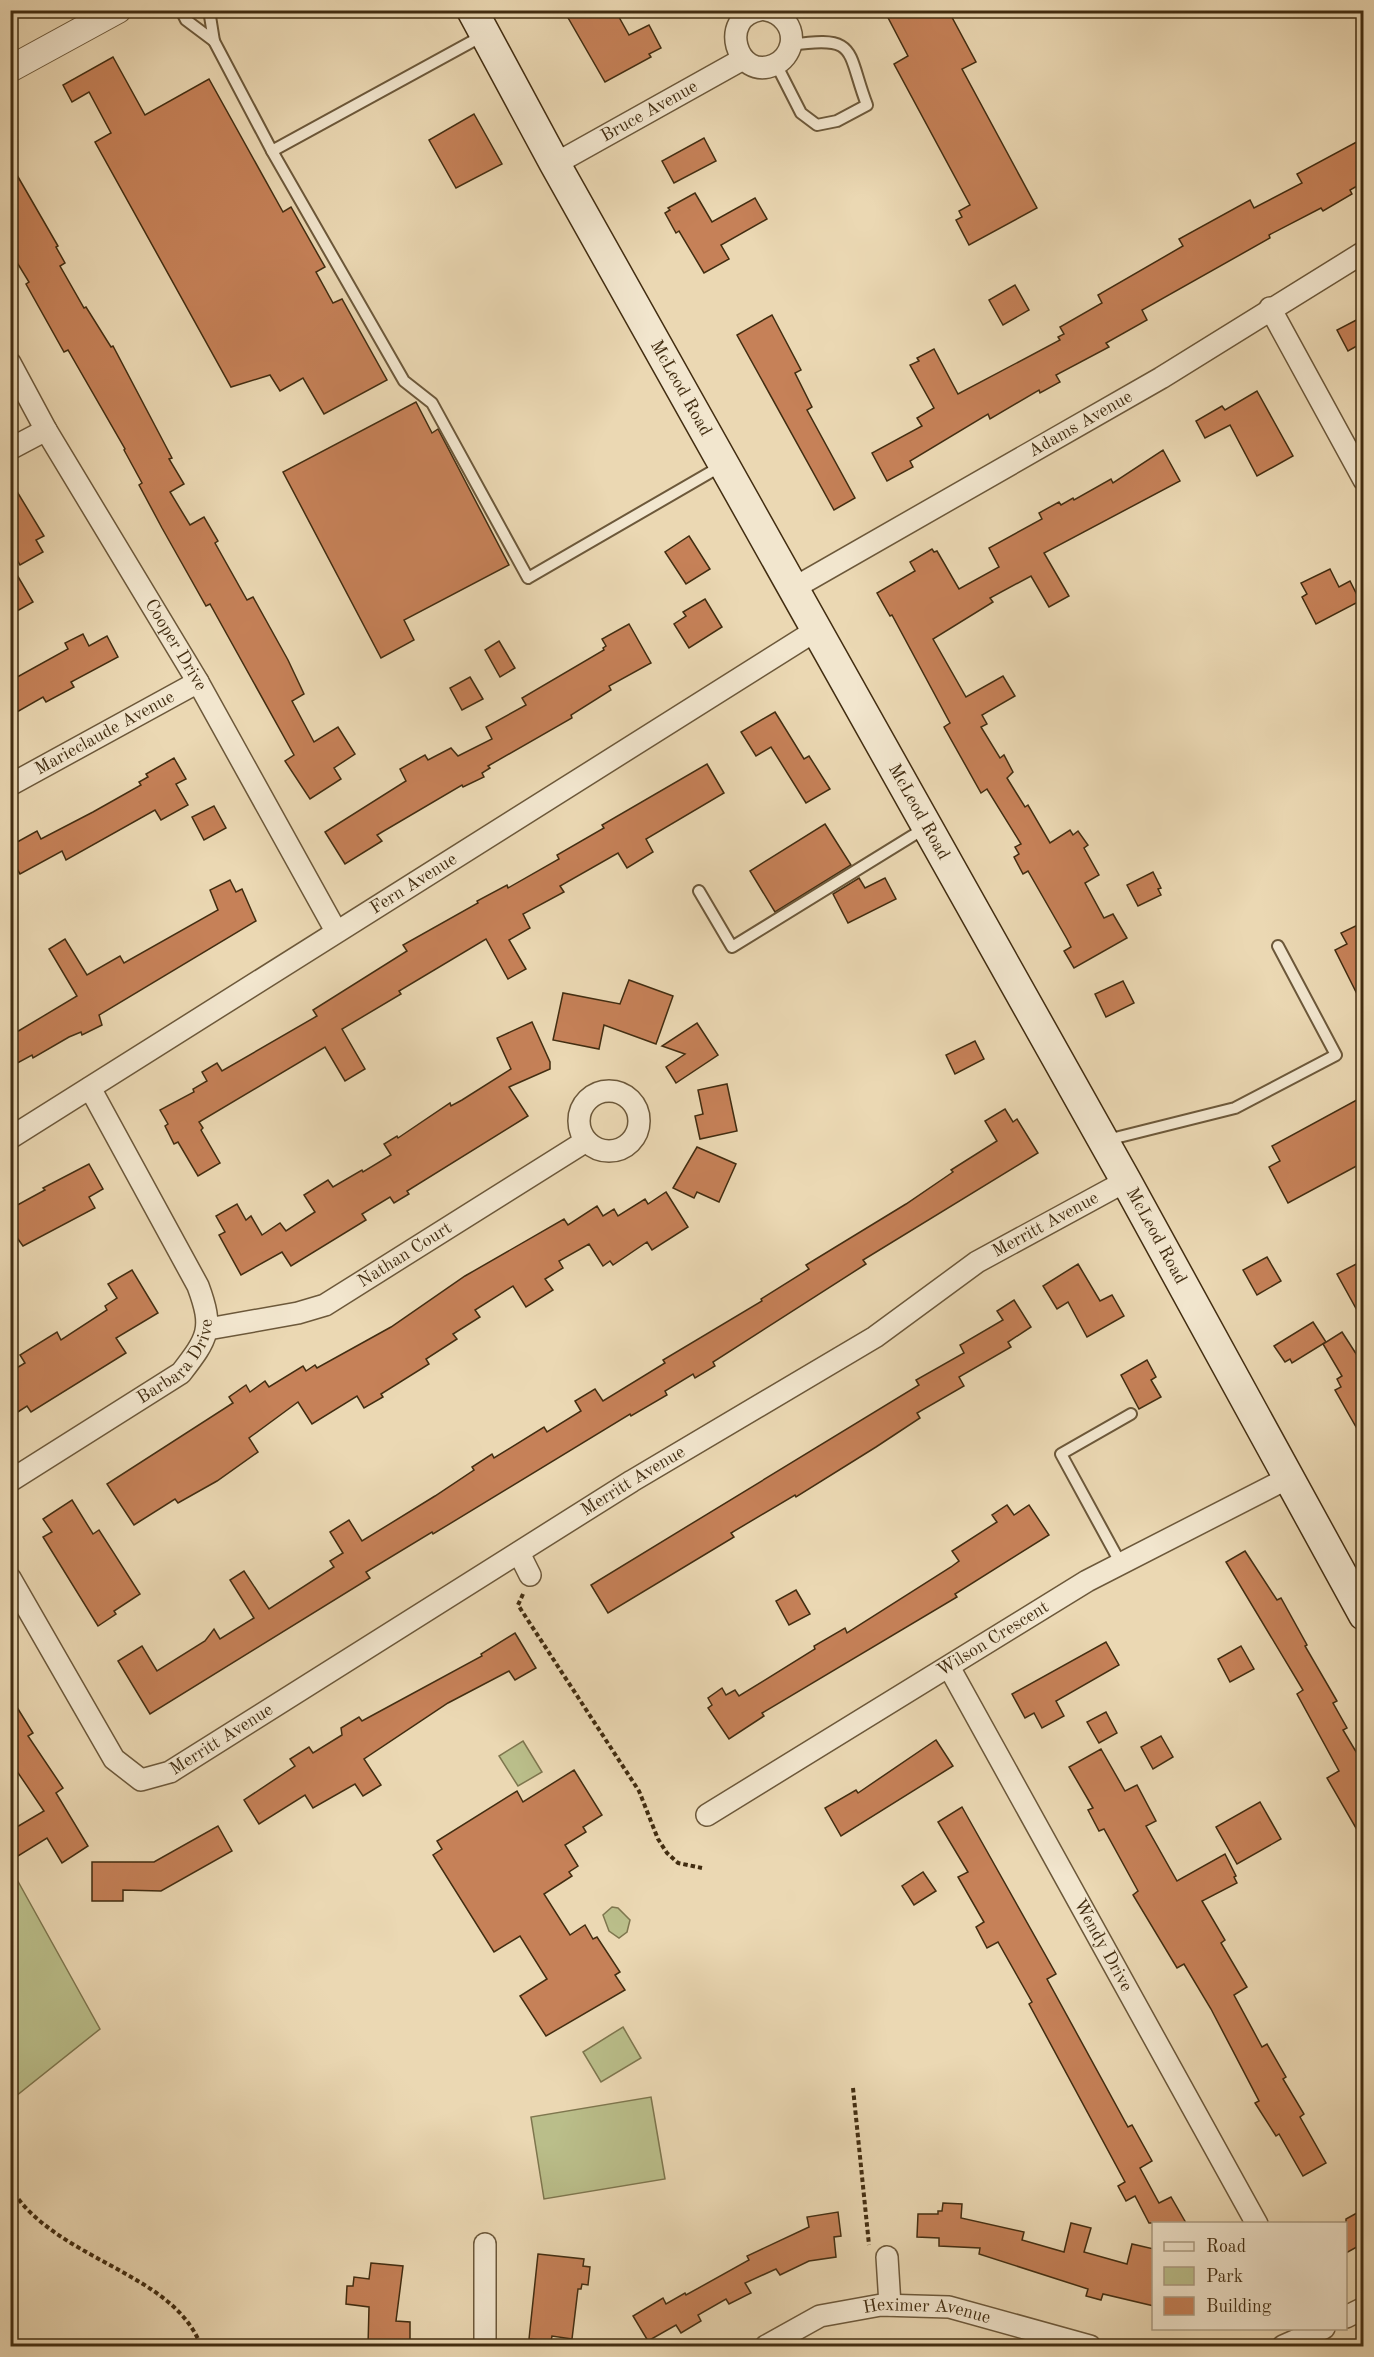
<svg xmlns="http://www.w3.org/2000/svg" width="1374" height="2357" viewBox="0 0 1374 2357" font-family="'Old Standard TT',serif">
<rect width="100%" height="100%" fill="#ebd8b3"/>
<filter id="stains"><feTurbulence type="fractalNoise" baseFrequency=".00333" numOctaves="4"/><feColorMatrix values="0 0 0 0 .2 0 0 0 0 .09 0 0 0 0 .02 0 0 0 .5 -.17"/></filter>
<radialGradient id="worn" r=".72"><stop offset=".6" stop-color="#630" stop-opacity="0"/><stop offset="1" stop-color="#630" stop-opacity=".3"/></radialGradient>
<!-- green -->
<g fill="#babe8a" stroke="#7e764e" stroke-width="1.5">
<path d="M523,1741l19,31 -24,14 -19,-30z"/>
<path d="M10,1867l90,162 -89,71h-1z"/>
<path d="M612,1907l6,1 12,12 -3,12 -8,6 -10,-7 -6,-16z"/>
<path d="M623,2027l18,31 -40,24 -18,-30z"/>
<path d="M651,2097l14,82 -121,20 -13,-82z"/>
</g>
<!-- building -->
<g fill="#c68158" stroke="#422d11" stroke-width="1.5">
<path d="M576,10h39l14,25 20,-10 12,23 -12,6 2,3 -46,25 -38,-66z"/>
<path d="M884,10h64l28,52 -14,7 75,139 -68,37 -13,-25 6,-3 -3,-6 11,-6 -76,-141 14,-8z"/>
<path d="M113,57l32,58 64,-36 74,133 8,-5 34,60 -9,5 17,31 9,-4 45,81 -63,34 -21,-36 -23,13 -10,-16 -39,12 -136,-245 16,-9 -22,-41 -17,10 -9,-17z"/>
<path d="M474,114l28,50 -46,24 -27,-48z"/>
<path d="M704,138l12,23 -42,22 -12,-22z"/>
<path d="M1364,138v44l-14,8 2,4 -29,17 -2,-3 -52,27 1,3 -128,72 5,10 -41,23 3,4 -53,28 4,7 -20,11 -1,-3 -49,29 -2,-5 -78,47 3,6 -26,14 -15,-28 50,-27 -5,-8 17,-10 -24,-43 9,-4 -2,-3 17,-9 24,45 102,-54 -2,-3 6,-3 -4,-7 42,-24 -4,-8 85,-49 -4,-7 71,-39 4,8 48,-25 -5,-9z"/>
<path d="M10,163l48,83 -2,1 9,16 -5,3 24,42 2,-1 25,40 2,-1 59,112 -3,1 15,25 -14,8 20,33 14,-8 14,24 -3,2 32,57 6,-3 35,63 16,34 -12,7 22,41 24,-15 17,27 -21,14 7,11 -31,20 -25,-38 9,-6 -84,-151 -4,2 -44,-78 -23,-43 3,-2 -18,-33 1,-1 -57,-99 -4,2 -38,-68 3,-2 -19,-31z"/>
<path d="M695,193l17,29 43,-24 12,21 -46,26 8,14 -25,14 -25,-42 -3,2 -11,-20 5,-3 -2,-2z"/>
<path d="M1015,285l14,25 -26,15 -14,-25z"/>
<path d="M772,315l29,55 -6,3 17,34 -5,3 48,88 -21,12 -97,-175z"/>
<path d="M1364,316v26l-16,9 -11,-21z"/>
<path d="M1257,391l36,65 -36,20 -27,-51 -25,13 -9,-17 26,-15 3,4z"/>
<path d="M416,402l16,31 6,-4 71,136 -105,55 10,20 -33,18 -98,-186z"/>
<path d="M1163,450l17,31 -136,72 25,43 -20,11 -18,-31 -41,22 3,4 -60,37 33,58 37,-21 12,20 -33,19 5,9 -6,3 19,31 4,-3 9,17 -6,6 18,29 3,-2 22,38 20,-13 3,5 5,-4 10,14 -4,3 15,27 -14,8 19,35 9,-4 14,24 -53,30 -10,-17 7,-4 -4,-8 -39,-68 -5,3 -9,-17 5,-3 -4,-7 6,-3 -34,-55 -6,4 -37,-66 6,-4 -58,-108 -2,1 -13,-23 38,-22 -5,-9 22,-13 2,3 3,-1 22,38 40,-22 -10,-19 53,-29 -3,-6 20,-11 2,3 12,-7 1,2 37,-21 2,4z"/>
<path d="M10,480l34,56 -8,4 7,12 -23,13 -10,-18z"/>
<path d="M689,536l21,33 -24,15 -21,-32z"/>
<path d="M10,563l23,39 -23,13z"/>
<path d="M1330,569l9,18 11,-6 10,20 -44,23 -14,-27 5,-3 -6,-11z"/>
<path d="M705,599l17,28 -33,21 -15,-24 12,-8 -3,-4z"/>
<path d="M629,624l22,39 -42,23 2,4 -40,25 1,3 -84,48 2,2 -8,5 2,4 -21,10 -1,-2 -85,50 5,6 -37,23 -20,-32 81,-51 -6,-12 25,-14 3,5 23,-12 7,8 34,-17 -6,-12 40,-22 -4,-7 82,-48 -1,-2 3,-2 -4,-7z"/>
<path d="M83,634l6,12 18,-10 11,21 -47,25 3,5 -28,15 -3,-5 -33,19v-35l58,-32 -3,-6z"/>
<path d="M499,641l16,27 -15,9 -15,-27z"/>
<path d="M470,677l13,22 -21,11 -12,-22z"/>
<path d="M775,712l29,47 5,-3 21,33 -24,14 -35,-56 -15,9 -15,-24z"/>
<path d="M174,758l12,21 -10,5 12,21 -27,15 -6,-10 -89,50 -4,-9 -42,23 -10,-17v-11l27,-15 4,8 52,-27 48,-27 -2,-3 9,-5 -2,-3z"/>
<path d="M707,764l17,29 -78,46 7,13 -26,16 -9,-15 -58,33 4,6 -41,22 7,14 -21,12 17,29 -18,10 -22,-40 -87,52 2,3 -59,35 23,40 -20,12 -20,-34 -126,75 4,6 -2,2 19,33 -22,13 -20,-34 -4,2 -9,-18 3,-2 -8,-14 34,-18 -1,-3 14,-8 -5,-9 15,-9 5,8 95,-55 -4,-6 94,-59 -4,-6 75,-42 -1,-2 30,-16 1,3 51,-29 -2,-4 47,-27 -2,-3z"/>
<path d="M214,806l12,22 -22,12 -12,-23z"/>
<path d="M825,824l26,41 -76,47 -25,-41z"/>
<path d="M1153,872l8,16 -3,1 3,6 -23,11 -11,-21z"/>
<path d="M859,878l6,10 20,-10 11,21 -48,24 -15,-29z"/>
<path d="M230,880l6,12 6,-3 14,32 -157,94 3,10 -20,10 -1,-3 -12,5 -36,21 -1,-3 -22,12v-31l67,-40 -28,-47 16,-10 22,36 33,-19 4,7 94,-53 -8,-20z"/>
<path d="M1364,922v86l-29,-58 12,-6 -6,-11z"/>
<path d="M629,980l44,16 -17,48 -52,-19 -5,24 -46,-9 10,-47 57,11z"/>
<path d="M1123,981l11,22 -28,14 -11,-23z"/>
<path d="M532,1022l18,40v7l-41,18 19,29 -121,75 2,3 -15,9 -4,-6 -28,17 4,6 -75,46 -9,-14 -41,23 -22,-40 6,-3 -9,-16 21,-12 9,16 5,-4 11,19 18,-12 6,8 29,-19 -11,-17 24,-15 5,7 29,-17 1,2 28,-17 -7,-11 13,-8 1,2 52,-35 1,3 11,-6 49,-31 -14,-31z"/>
<path d="M697,1023l21,32 -42,28 -10,-16 19,-13 -23,-8z"/>
<path d="M975,1041l9,18 -29,15 -9,-19z"/>
<path d="M727,1084l10,47 -37,8 -5,-23 8,-2 -5,-24z"/>
<path d="M1364,1096v66l-76,41 -19,-36 11,-6 -8,-15z"/>
<path d="M1005,1109l8,13 4,-3 21,34 -175,107 3,4 -153,98 2,4 -20,12 -2,-4 -28,17 2,4 -36,21 -1,-2 -197,120 -1,-2 -66,40 4,6 -220,136 -32,-53 24,-15 15,25 48,-30 9,-12 6,10 34,-21 -24,-38 14,-9 25,38 65,-42 -4,-6 13,-8 -13,-21 19,-12 13,21 73,-45 39,-26 -2,-3 20,-13 2,4 50,-31 3,5 34,-21 -6,-10 20,-12 8,12 62,-38 -2,-3 99,-59 -1,-2 48,-30 -3,-4 100,-61 47,-32 -2,-2 46,-29 -12,-20z"/>
<path d="M697,1147l39,17 -17,38 -22,-10 -3,6 -21,-10z"/>
<path d="M89,1164l14,25 -14,8 6,11 -72,38 -13,-18v-19l35,-19 -2,-2z"/>
<path d="M666,1192l22,35 -36,23 -5,-8 -34,23 -3,-4 -7,5 -14,-22 -30,17 4,7 -18,11 8,11 -27,17 -13,-21 -38,24 5,7 -27,17 4,5 -31,20 3,5 -48,30 2,3 -19,11 -7,-12 -45,28 -14,-22 -49,36 9,14 -41,29 -39,22 -3,-4 -41,26 -27,-41 126,-81 -4,-6 17,-12 4,7 15,-11 4,6 34,-21 3,5 9,-6 2,3 74,-41 74,-51 99,-57 4,6 29,-19 6,10 11,-7 4,7 27,-17 3,5z"/>
<path d="M1267,1257l14,24 -24,14 -14,-25z"/>
<path d="M1364,1260v63l-27,-49z"/>
<path d="M1078,1264l22,37 12,-6 12,21 -37,21 -19,-35 -11,7 -14,-23z"/>
<path d="M132,1270l26,43 -42,25 10,15 -95,59 -4,-6 -17,11v-45l15,-9 -5,-8 37,-23 4,8 46,-30 -2,-4 12,-8 -9,-14z"/>
<path d="M1014,1300l17,27 -23,15 3,5 -52,30 5,9 -47,27 3,5 -44,29 -80,50 -1,-2 -64,38 3,4 -126,76 -17,-28 328,-200 -3,-5 48,-27 -4,-8 43,-25 -6,-9z"/>
<path d="M1313,1322l13,20 -34,21 -2,-4 -5,3 -11,-16z"/>
<path d="M1342,1332l22,34v75l-29,-51 6,-3 -4,-8 5,-3 -19,-32z"/>
<path d="M1147,1360l9,17 -5,3 10,17 -22,12 -18,-34z"/>
<path d="M72,1500l21,34 6,-4 41,64 -26,17 2,3 -18,12 -55,-89 9,-5 -9,-13z"/>
<path d="M1007,1505l7,10 15,-10 20,30 -94,59 2,3 -195,116 2,3 -35,23 -21,-31 4,-3 -4,-7 14,-10 4,7 9,-5 4,6 76,-47 -1,-3 31,-18 2,5 104,-66 8,-6 -7,-10 45,-29 -5,-7z"/>
<path d="M1245,1551l32,49 4,-2 26,47 -2,1 32,55 -4,2 14,25 -4,2 21,35v77l-37,-64 12,-7 -42,-77 6,-4 -77,-128z"/>
<path d="M796,1590l14,24 -21,11 -13,-24z"/>
<path d="M515,1633l21,35 -21,12 -6,-9 -61,32 -84,56 17,26 -18,11 -8,-12 -42,24 -8,-13 -46,29 -15,-24 51,-34 -5,-7 19,-12 4,6 29,-18 -1,-7 18,-11 3,4 11,-6 109,-59 -1,-2z"/>
<path d="M1106,1642l13,23 -63,36 8,15 -22,12 -8,-15 -9,5 -13,-24z"/>
<path d="M1241,1646l13,23 -24,13 -12,-23z"/>
<path d="M10,1696l23,37 -5,3 35,52 -7,5 32,53 -26,17 -15,-25 -29,18 -8,-13v-12l34,-20 -34,-50z"/>
<path d="M1106,1712l11,21 -18,10 -12,-21z"/>
<path d="M1161,1736l12,21 -20,12 -12,-22z"/>
<path d="M936,1740l17,26 -112,70 -16,-28 31,-18 2,3z"/>
<path d="M1101,1749l24,42 12,-6 19,36 -10,5 31,55 48,-27 11,22 -2,1 3,6 -35,18 23,39 -4,3 26,44 -13,8 28,52 5,-3 19,33 -3,2 21,35 -4,3 26,46 -23,13 -24,-42 -3,2 -21,-33 4,-2 -48,-92 -27,-45 -7,4 -44,-73 5,-4 -34,-62 -5,2 -11,-21 5,-2 -24,-41z"/>
<path d="M574,1770l28,45 -19,12 3,5 -21,13 13,21 -9,6 3,4 -28,18 26,41 15,-10 8,14 4,-2 23,35 -5,3 10,15 -79,46 -26,-40 27,-17 -27,-43 -26,16 -61,-97 9,-6 -5,-8 80,-50 6,11z"/>
<path d="M1260,1802l21,37 -44,25 -21,-37z"/>
<path d="M962,1807l94,167 -9,5 81,148 4,-2 20,36 -12,7 19,35 12,-6 15,26h-37l-14,-27 -9,5 -8,-15 7,-4 -96,-178 3,-2 -34,-60 -11,6 -11,-21 8,-5 -26,-45 10,-5 -30,-50z"/>
<path d="M218,1826l14,25 -71,40 -38,-1v11h-31v-39h62z"/>
<path d="M923,1872l13,19 -22,14 -12,-19z"/>
<path d="M943,2203l19,1 -1,14 63,14 -2,8 42,12 7,-29 20,5 -7,24 43,12 5,-20 22,5v57l-51,-12 -2,6 -15,-4 2,-7 -109,-35 1,-6 -41,-2v-8l-22,-1 1,-23h20v-3h4z"/>
<path d="M1364,2209v34l-18,10v-34z"/>
<path d="M838,2212l3,24 -7,1 2,20 -27,4 -29,14 -4,-6 -31,14 6,10 -22,11 -3,-5 -28,16 3,6 -20,12 -5,-8 -28,16 -15,-25 30,-18 3,6 19,-11 1,2 63,-35 -2,-4 62,-29 -2,-10z"/>
<path d="M538,2254l46,5 -1,7 7,1 -2,18 -6,-1 -1,5h-3l-6,50 -20,-3 -1,5 -22,-2z"/>
<path d="M371,2263l32,3 -7,55 14,1v24h-42l1,-39 -23,-3 1,-18h6l1,-9 15,2z"/>
</g>
<g fill="none" stroke-linecap="round" stroke-linejoin="round">
<!-- service casing -->
<g stroke="#6c583a" stroke-width="14">
<g id="service">
<path d="M181,10l5,10 28,21"/>
<path d="M209,10l5,31 58,110 212,-116"/>
<path d="M776,64l25,49 16,12 20,-4 30,-16c-21,-55 -8,-70 -76,-60"/>
<path d="M272,151l132,230 28,22 96,175 195,-113"/>
<path d="M699,891l33,56 193,-119"/>
<path d="M1107,1140l128,-32 101,-53 -58,-109"/>
<path d="M1121,1564l-60,-110 70,-40"/>
</g>
</g>
<!-- minor casing -->
<g stroke="#6c583a" stroke-width="24">
<g id="minor">
<path d="M760,10c-42,7 -24,71 14,55 9,-4 15,-12 17,-21 3,-17 -9,-31 -25,-34"/>
<path id="s1" d="M555,164l188,-105"/>
<path d="M1270,308l94,172"/>
<path id="s2" d="M10,363l36,67 152,252 138,249"/>
<path d="M10,449l36,-19"/>
<path id="s3" d="M794,588l367,-210 203,-126"/>
<path id="s4" d="M10,785l188,-103"/>
<circle cx="609" cy="1121" r="30"/>
<path id="s5" d="M10,1138l808,-509"/>
<path id="s6" d="M208,1329l90,-16 27,-8 261,-164"/>
<path id="s7" d="M10,1481l171,-108c27,-35 33,-44 17,-87l-108,-198"/>
<path d="M519,1553l11,22"/>
<path id="s8" d="M10,1578l104,181 27,21 29,-8 462,-291 243,-144 102,-75 149,-81"/>
<path id="s9" d="M949,1667l308,557"/>
<path id="s10" d="M707,1815l380,-234 201,-103"/>
<path d="M485,2244v102"/>
<path d="M887,2257l3,48"/>
<path d="M1346,2317l18,-9"/>
<path id="s11" d="M766,2346l54,-30 61,-11 68,2 141,39"/>
<path d="M1283,2346l41,-18"/>
</g>
</g>
<!-- tertiary casing -->
<g stroke="#6c583a" stroke-width="28">
<path id="tertiary" d="M10,69l108,-59"/>
</g>
<!-- secondary casing -->
<g stroke="#422d11" stroke-width="33">
<g id="secondary">
<path id="s12" d="M472,10l83,154 571,1017 238,434"/>
</g>
</g>
<!-- path -->
<g stroke="#422d11" stroke-width="4" stroke-dasharray="4.5 3" stroke-linecap="butt">
<path d="M523,1594l-5,11 121,186 19,48 9,14 11,10 24,5"/>
<path d="M853,2088l16,157"/>
<path d="M10,2187c45,74 163,84 191,159"/>
</g>
<!-- service -->
<use href="#service" stroke="#f2e6ce" stroke-width="10"/>
<!-- minor -->
<use href="#minor" stroke="#f2e6ce" stroke-width="21"/>
<!-- tertiary -->
<use href="#tertiary" stroke="#f2e6ce" stroke-width="26"/>
<!-- secondary -->
<use href="#secondary" stroke="#f2e6ce" stroke-width="30"/>
</g>
<g text-anchor="middle" dominant-baseline="central" stroke-width="4.5" stroke-linejoin="round" paint-order="stroke">
<!-- street labels -->
<g font-size="18" fill="#422d11" stroke="#f2e6ce">
<text stroke="none"><textPath href="#s1" startOffset="108">Bruce Avenue</textPath></text>
<text stroke="none"><textPath href="#s12" startOffset="432">McLeod Road</textPath></text>
<text stroke="none"><textPath href="#s3" startOffset="330">Adams Avenue</textPath></text>
<text stroke="none"><textPath href="#s2" startOffset="327">Cooper Drive</textPath></text>
<text stroke="none"><textPath href="#s4" startOffset="108">Marieclaude Avenue</textPath></text>
<text stroke="none"><textPath href="#s12" startOffset="918">McLeod Road</textPath></text>
<text stroke="none"><textPath href="#s5" startOffset="477">Fern Avenue</textPath></text>
<text stroke="none"><textPath href="#s8" startOffset="1306">Merritt Avenue</textPath></text>
<text stroke="none"><textPath href="#s12" startOffset="1404">McLeod Road</textPath></text>
<text stroke="none"><textPath href="#s6" startOffset="214">Nathan Court</textPath></text>
<text stroke="none"><textPath href="#s7" startOffset="208">Barbara Drive</textPath></text>
<text stroke="none"><textPath href="#s8" startOffset="820">Merritt Avenue</textPath></text>
<text stroke="none"><textPath href="#s10" startOffset="336">Wilson Crescent</textPath></text>
<text stroke="none"><textPath href="#s8" startOffset="334">Merritt Avenue</textPath></text>
<text stroke="none"><textPath href="#s9" startOffset="318">Wendy Drive</textPath></text>
<text stroke="none"><textPath href="#s11" startOffset="170">Heximer Avenue</textPath></text>
</g>
</g>
<!-- margin -->
<rect width="1374" height="2357" fill="none" stroke="#ebd8b3" stroke-width="36"/>
<rect x="12" y="12" width="1350" height="2333" fill="none" stroke="#422d11" stroke-width="3"/>
<rect x="18" y="18" width="1338" height="2321" fill="none" stroke="#422d11" stroke-width="1.5"/>
<!-- legend -->
<rect x="1152" y="2222" width="195" height="108" fill="#f2e6ce" stroke="#ac9c82" stroke-width="1.5"/>
<rect x="1164" y="2242" width="30" height="9" fill="#f2e6ce" stroke="#ac9c82" stroke-width="1.5"/>
<text x="1206" y="2252" font-size="18" fill="#422d11">Road</text>
<rect x="1164" y="2267" width="30" height="18" fill="#babe8a" stroke="#ac9c82" stroke-width="1.5"/>
<text x="1206" y="2282" font-size="18" fill="#422d11">Park</text>
<rect x="1164" y="2297" width="30" height="18" fill="#c68158" stroke="#ac9c82" stroke-width="1.5"/>
<text x="1206" y="2312" font-size="18" fill="#422d11">Building</text>
<rect width="100%" height="100%" filter="url(#stains)"/>
<rect width="100%" height="100%" fill="url(#worn)"/>
</svg>
